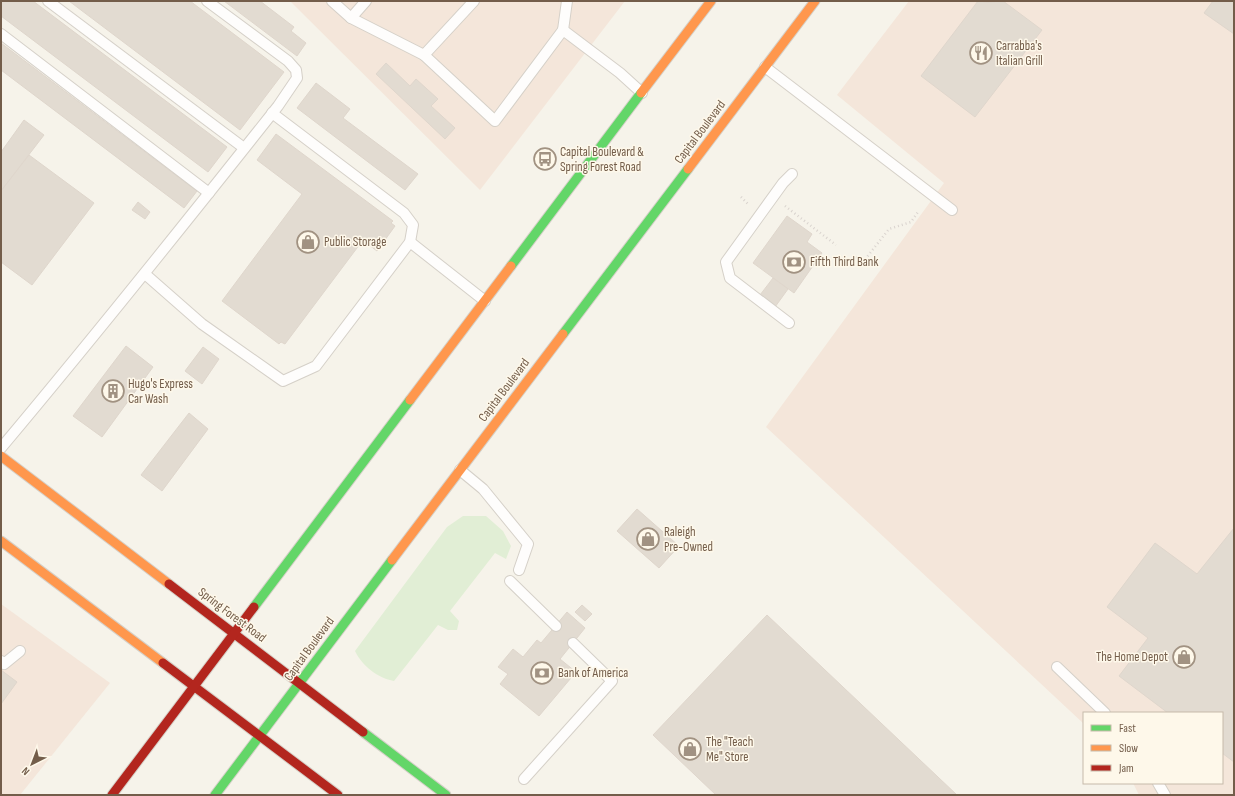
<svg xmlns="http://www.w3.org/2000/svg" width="1235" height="796" viewBox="0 0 1235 796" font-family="'Sofia Sans Condensed',sans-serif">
<rect width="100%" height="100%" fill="#f6f3ea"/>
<!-- commercial -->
<g fill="#f4e6da">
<path d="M290,1h335l-145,189z"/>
<path d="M909,1h325v794h-95l-6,-12h89v-70h-138v11l-318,-297 178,-244 -107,-88z"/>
<path d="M1,604l109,79 -90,112h-19z"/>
</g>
<!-- green -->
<path fill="#e1eed5" d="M463,516h23l17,15 8,15 -5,13 -11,-6 -45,58 9,10 -2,9h-9l-10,-5 -44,56c-16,-3 -32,-15 -39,-30l92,-124z"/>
<!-- building -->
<g fill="#e2dbd1" stroke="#dfd6cc">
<path d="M1,1h32l194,146 -19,25 -207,-156z"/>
<path d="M69,1h121l94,71 -44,58z"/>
<path d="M224,1h36l34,26 -3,4 15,12 -9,13z"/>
<path d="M978,1l9,1 16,-1 39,29 -67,87 -54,-41z"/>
<path d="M1213,1h21v33l-30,-21z"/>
<path d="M1,43l193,146 3,2 -13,17 -183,-138z"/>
<path d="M386,63l24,23 6,-7 22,20 -7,7 24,22 -10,11 -69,-65z"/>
<path d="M316,83l34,26 -7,9 75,56 -13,16 -108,-82z"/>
<path d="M24,120l20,15 -43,56v-39z"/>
<path d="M276,134l117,87 -2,2 4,3 -18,25 -17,-13 -3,4 3,2 -75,100 -4,-2 -2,2 -57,-43 80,-107 -45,-34z"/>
<path d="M29,155l65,48 -62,82 -31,-23v-71z"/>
<path d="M138,202l12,10 -5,7 -13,-9z"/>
<path d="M787,216l25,18 -5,8 15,11 -28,40 -41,-30z"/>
<path d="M773,278l15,11 -13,18 -15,-12z"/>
<path d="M126,346l27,21 -51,70 -29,-21z"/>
<path d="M203,347l16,12 -17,25 -17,-13z"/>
<path d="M189,413l19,16 -46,62 -21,-16z"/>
<path d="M637,509l42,37 -20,22 -42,-37z"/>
<path d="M1234,528v234l-12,-9v-40h-54l-49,-37 29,-38 -41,-31 48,-64 42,31z"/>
<path d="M582,605l10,9 -7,7 -10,-9z"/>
<path d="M567,612l18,16 -25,31 16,13 -37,44 -39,-32 8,-10 -10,-7 15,-18 10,8 14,-17 4,3z"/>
<path d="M767,615l190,180h-241l-63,-60z"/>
<path d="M1,670l16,12 -16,22z"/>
</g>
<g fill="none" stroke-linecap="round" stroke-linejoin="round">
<!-- lane casing -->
<g stroke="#d5d0c8" stroke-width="12">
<g id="lane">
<path d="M48,1l196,147"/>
<path d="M332,1l19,17 73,37 71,66 68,-91 57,43 22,20"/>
<path d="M351,18l15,-17"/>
<path d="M563,30l4,-29"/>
<path d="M1,34l208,159"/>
<path d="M424,55l50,-54"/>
<path d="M765,67l187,143"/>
<path d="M410,242l75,59"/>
<path d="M145,274l57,50 81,57 33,-15 94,-124 3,-17 -9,-12 -132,-100"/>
<path d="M789,323l-59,-45 -4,-16 57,-79 9,-9"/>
<path d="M1,448c94,-112 186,-227 277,-342l19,-28 -1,-8 -8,-9 -81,-60"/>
<path d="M460,470l23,19 45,55 -9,26"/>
<path d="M510,581l46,45"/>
<path d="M1,661l3,3 16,-13"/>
<path d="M1057,667l48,46"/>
<path d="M524,779l88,-98 -39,-38"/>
<path d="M1158,783l7,12"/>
</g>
</g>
<!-- fast casing -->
<g stroke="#d5d0c8" stroke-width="11">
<g id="fast">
<path d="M511,266l130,-173"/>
<path d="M563,334l125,-165"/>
<path d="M254,607l156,-207"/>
<path d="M363,732l83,63"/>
<path d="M215,795l177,-235"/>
</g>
</g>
<!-- slow casing -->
<g stroke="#d5d0c8" stroke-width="11">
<g id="slow">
<path d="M641,93l70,-92"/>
<path d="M688,169l127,-168"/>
<path d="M410,400l101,-134"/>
<path d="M1,456l168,128"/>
<path d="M1,541l162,122"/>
<path d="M392,560l171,-226"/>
</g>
</g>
<!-- jam casing -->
<g stroke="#d5d0c8" stroke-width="11">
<g id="jam">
<path d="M169,584l194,148"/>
<path d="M163,663l175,132"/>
<path d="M112,795l142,-188"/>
</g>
</g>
<!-- path -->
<g stroke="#d9d3ce" stroke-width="2.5" stroke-dasharray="1 3" stroke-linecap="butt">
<path d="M741,197l7,7"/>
<path d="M785,206l51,39"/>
<path d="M856,257l7,5 26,-33 22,-7 7,-10"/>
</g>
<!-- lane -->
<use href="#lane" stroke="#fefdfc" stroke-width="10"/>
<!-- fast -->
<use href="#fast" stroke="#63d668" stroke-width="9"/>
<!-- slow -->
<use href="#slow" stroke="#ff974d" stroke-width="9"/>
<!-- jam -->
<use href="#jam" stroke="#b3261e" stroke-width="9"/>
</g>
<!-- icons -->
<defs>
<g id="restaurant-ring" transform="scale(1.15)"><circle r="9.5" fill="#fef8ea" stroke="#a19282" stroke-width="1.5"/><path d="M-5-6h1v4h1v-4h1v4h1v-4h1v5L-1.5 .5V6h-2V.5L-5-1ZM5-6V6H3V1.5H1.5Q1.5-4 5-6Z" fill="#a19282"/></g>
<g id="bus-ring" transform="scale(1.15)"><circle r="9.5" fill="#fef8ea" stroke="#a19282" stroke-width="1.5"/><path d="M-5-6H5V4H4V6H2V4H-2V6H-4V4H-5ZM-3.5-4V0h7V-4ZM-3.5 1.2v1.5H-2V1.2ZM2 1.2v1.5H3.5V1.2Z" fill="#a19282"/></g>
<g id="shop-ring" transform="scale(1.15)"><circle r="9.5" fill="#fef8ea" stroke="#a19282" stroke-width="1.5"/><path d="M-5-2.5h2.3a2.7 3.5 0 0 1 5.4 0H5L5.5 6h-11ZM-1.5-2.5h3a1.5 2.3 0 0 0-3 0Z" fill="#a19282"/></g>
<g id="bank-ring" transform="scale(1.15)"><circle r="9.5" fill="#fef8ea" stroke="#a19282" stroke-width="1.5"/><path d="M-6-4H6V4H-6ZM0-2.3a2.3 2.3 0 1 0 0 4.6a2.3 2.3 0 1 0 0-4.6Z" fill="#a19282"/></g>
<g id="building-ring" transform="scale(1.15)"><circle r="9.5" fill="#fef8ea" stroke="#a19282" stroke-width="1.5"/><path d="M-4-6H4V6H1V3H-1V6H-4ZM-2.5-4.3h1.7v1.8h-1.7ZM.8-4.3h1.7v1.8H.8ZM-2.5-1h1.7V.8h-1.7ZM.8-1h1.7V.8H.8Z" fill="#a19282"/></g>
</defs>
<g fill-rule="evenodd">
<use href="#restaurant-ring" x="981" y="53"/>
<use href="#bus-ring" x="545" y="159"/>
<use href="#shop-ring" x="308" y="242"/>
<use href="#bank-ring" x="794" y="262"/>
<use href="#building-ring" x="113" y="391"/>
<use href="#shop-ring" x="648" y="539"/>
<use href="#shop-ring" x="1184" y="657"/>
<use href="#bank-ring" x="542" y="673"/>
<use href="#shop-ring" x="690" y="749"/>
</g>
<g text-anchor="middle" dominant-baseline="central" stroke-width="3" stroke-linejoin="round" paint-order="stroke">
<!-- poi labels -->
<g font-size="13" fill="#735d4a" stroke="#fef8ea" text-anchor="start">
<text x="996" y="46">Carrabba's<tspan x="996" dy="15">Italian Grill</tspan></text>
<text x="560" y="152">Capital Boulevard &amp;<tspan x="560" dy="15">Spring Forest Road</tspan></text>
<text x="324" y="242">Public Storage</text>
<text x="810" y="262">Fifth Third Bank</text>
<text x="128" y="384">Hugo's Express<tspan x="128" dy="15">Car Wash</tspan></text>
<text x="664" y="532">Raleigh<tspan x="664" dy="15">Pre-Owned</tspan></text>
<text x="1168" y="657" text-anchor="end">The Home Depot</text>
<text x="558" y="673">Bank of America</text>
<text x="706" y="742">The "Teach<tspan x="706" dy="15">Me" Store</tspan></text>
</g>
<!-- street labels -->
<g font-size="13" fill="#735d4a" stroke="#fef8ea">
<text transform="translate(700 132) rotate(-53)">Capital Boulevard</text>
<text transform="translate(504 390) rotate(-53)">Capital Boulevard</text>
<text transform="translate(232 615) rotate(37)">Spring Forest Road</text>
<text transform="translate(309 649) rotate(-54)">Capital Boulevard</text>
</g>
</g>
<!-- border -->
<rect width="1235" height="796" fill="none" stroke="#735d4a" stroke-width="4"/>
<!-- legend -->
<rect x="1083" y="712" width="140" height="72" fill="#fef8ea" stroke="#c6baaa"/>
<rect x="1091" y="725" width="20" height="6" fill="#63d668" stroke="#c6baaa"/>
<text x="1119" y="732" font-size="12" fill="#735d4a">Fast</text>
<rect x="1091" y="745" width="20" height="6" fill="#ff974d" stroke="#c6baaa"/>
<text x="1119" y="752" font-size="12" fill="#735d4a">Slow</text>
<rect x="1091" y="765" width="20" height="6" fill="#b3261e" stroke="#c6baaa"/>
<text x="1119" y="772" font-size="12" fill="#735d4a">Jam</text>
<!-- north arrow -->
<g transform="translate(32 764) rotate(222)" stroke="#fef8ea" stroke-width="3" paint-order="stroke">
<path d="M0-3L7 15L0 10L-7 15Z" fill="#735d4a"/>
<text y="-6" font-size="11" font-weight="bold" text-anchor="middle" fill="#735d4a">N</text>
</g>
</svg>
